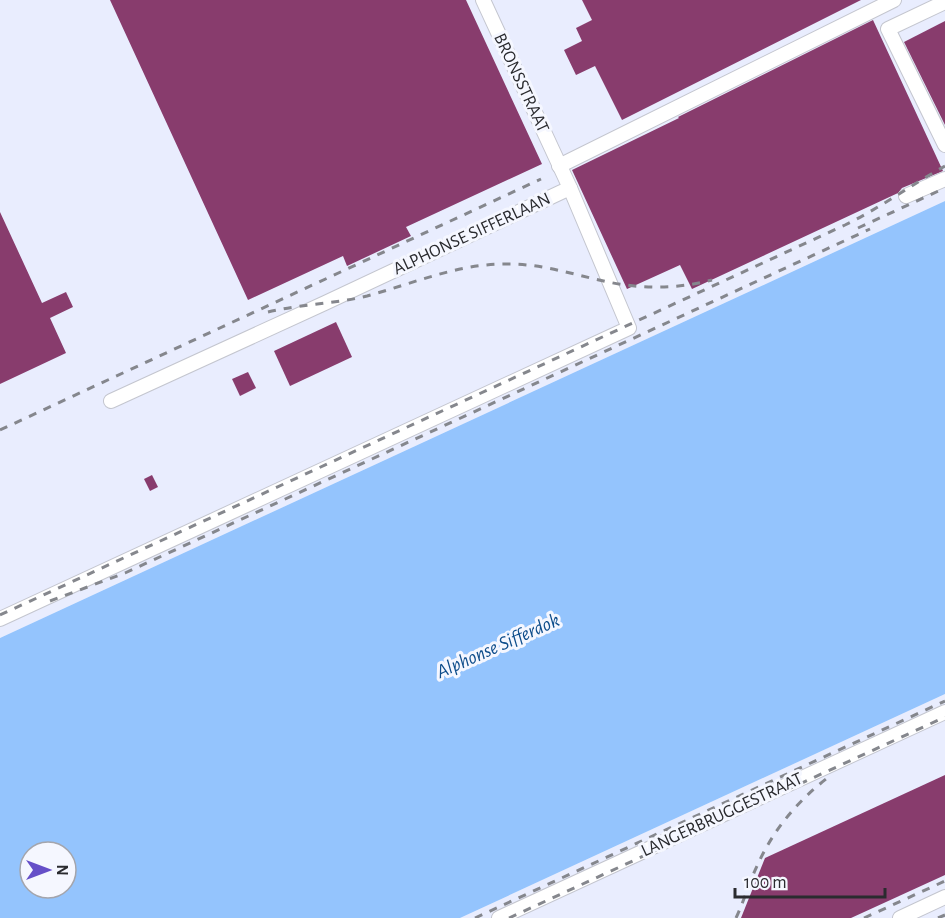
<svg xmlns="http://www.w3.org/2000/svg" width="945" height="918" viewBox="0 0 945 918" font-family="'Alegreya Sans',sans-serif">
<rect width="100%" height="100%" fill="#f5f7ff"/>
<!-- built -->
<g fill="#e9edfe">
<path d="M0,0h945v201l-945,437z"/>
<path d="M945,694v224h-485z"/>
</g>
<!-- water -->
<path fill="#94c4fd" fill-rule="evenodd" d="M945,201v493l-485,224h-460v-280zM30,852h36v36h-36z"/>
<!-- building -->
<g fill="#883c6d">
<path d="M110,0h356l76,164 -136,63 5,9 -64,30 -4,-10 -95,44z"/>
<path d="M582,0h279l-239,120 -27,-54 -19,9 -12,-25 18,-9 -6,-13 16,-8z"/>
<path d="M873,20l70,151 -41,17 -4,5 -206,96 -12,-24 -53,24 -55,-119 107,-52 -1,-1z"/>
<path d="M945,21v104l-41,-83z"/>
<path d="M0,212l42,91 24,-11 7,15 -23,11 16,35 -66,31z"/>
<path d="M336,322l16,35 -62,29 -16,-35z"/>
<path d="M248,372l8,16 -16,8 -8,-17z"/>
<path d="M152,475l6,12 -8,4 -6,-12z"/>
<path d="M945,775v100l-94,43h-110l24,-60z"/>
</g>
<g fill="none" stroke-linecap="round" stroke-linejoin="round">
<!-- minor casing -->
<g stroke="#c4c6cf" stroke-width="16">
<g id="minor">
<path d="M945,2l-57,27 57,116"/>
<path d="M559,166l335,-166"/>
<path d="M906,196l39,-17"/>
<path d="M111,401l214,-98 245,-115 -87,-188"/>
<path d="M0,619l629,-291 -59,-140"/>
<path d="M499,918l446,-206"/>
<path d="M900,918l45,-21"/>
</g>
</g>
<!-- minor -->
<use href="#minor" stroke="#fff" stroke-width="14"/>
<!-- rail -->
<g stroke="#85878d" stroke-width="3" stroke-dasharray="8 8" stroke-linecap="butt">
<path d="M858,228l87,-40"/>
<path d="M268,312c33,-8 67,-8 99,-16 48,-13 92,-33 142,-32 34,0 66,11 99,18 34,7 70,7 104,-2"/>
<path d="M0,430l541,-251"/>
<path d="M50,601l75,-28 745,-344"/>
<path d="M0,615l845,-390c35,-17 66,-40 100,-59"/>
<path d="M475,918l470,-217"/>
<path d="M509,918l436,-201"/>
<path d="M736,918c8,-17 13,-35 21,-52 16,-36 41,-66 73,-90"/>
<path d="M864,918l81,-37"/>
<path d="M938,918l7,-3"/>
</g>
</g>
<g text-anchor="middle" dominant-baseline="central" stroke-width="6" stroke-linejoin="round" paint-order="stroke">
<!-- street labels -->
<g font-size="18" fill="#2a2b2f" stroke="#f5f7ff">
<text transform="translate(521 83) rotate(65)">BRONSSTRAAT</text>
<text transform="translate(472 234) rotate(-25)">ALPHONSE SIFFERLAAN</text>
<text transform="translate(722 815) rotate(-25)">LANGERBRUGGESTRAAT</text>
</g>
<!-- water labels -->
<g font-size="20" font-style="italic" fill="#0e4d8b" stroke="#f5f7ff">
<text transform="translate(498 646) rotate(-24)">Alphonse Sifferdok</text>
</g>
</g>
<!-- north arrow -->
<g transform="translate(48 870) rotate(90)"><circle r="28" fill="#f5f7ff" stroke="#a4a5ac" stroke-width="1.5"/>
<path d="M0-4.5L10 22L0 15L-10 22Z" fill="#654fc8"/>
<text y="-9" font-size="16" font-weight="bold" text-anchor="middle" fill="#2a2b2f">N</text>
</g>
<!-- scale -->
<path d="M735 888v9h150v-9" fill="none" stroke="#2a2b2f" stroke-width="3"/>
<text x="744" y="888" font-size="18" fill="#2a2b2f" stroke="#f5f7ff" stroke-width="4.5" paint-order="stroke">100 m</text>
</svg>
